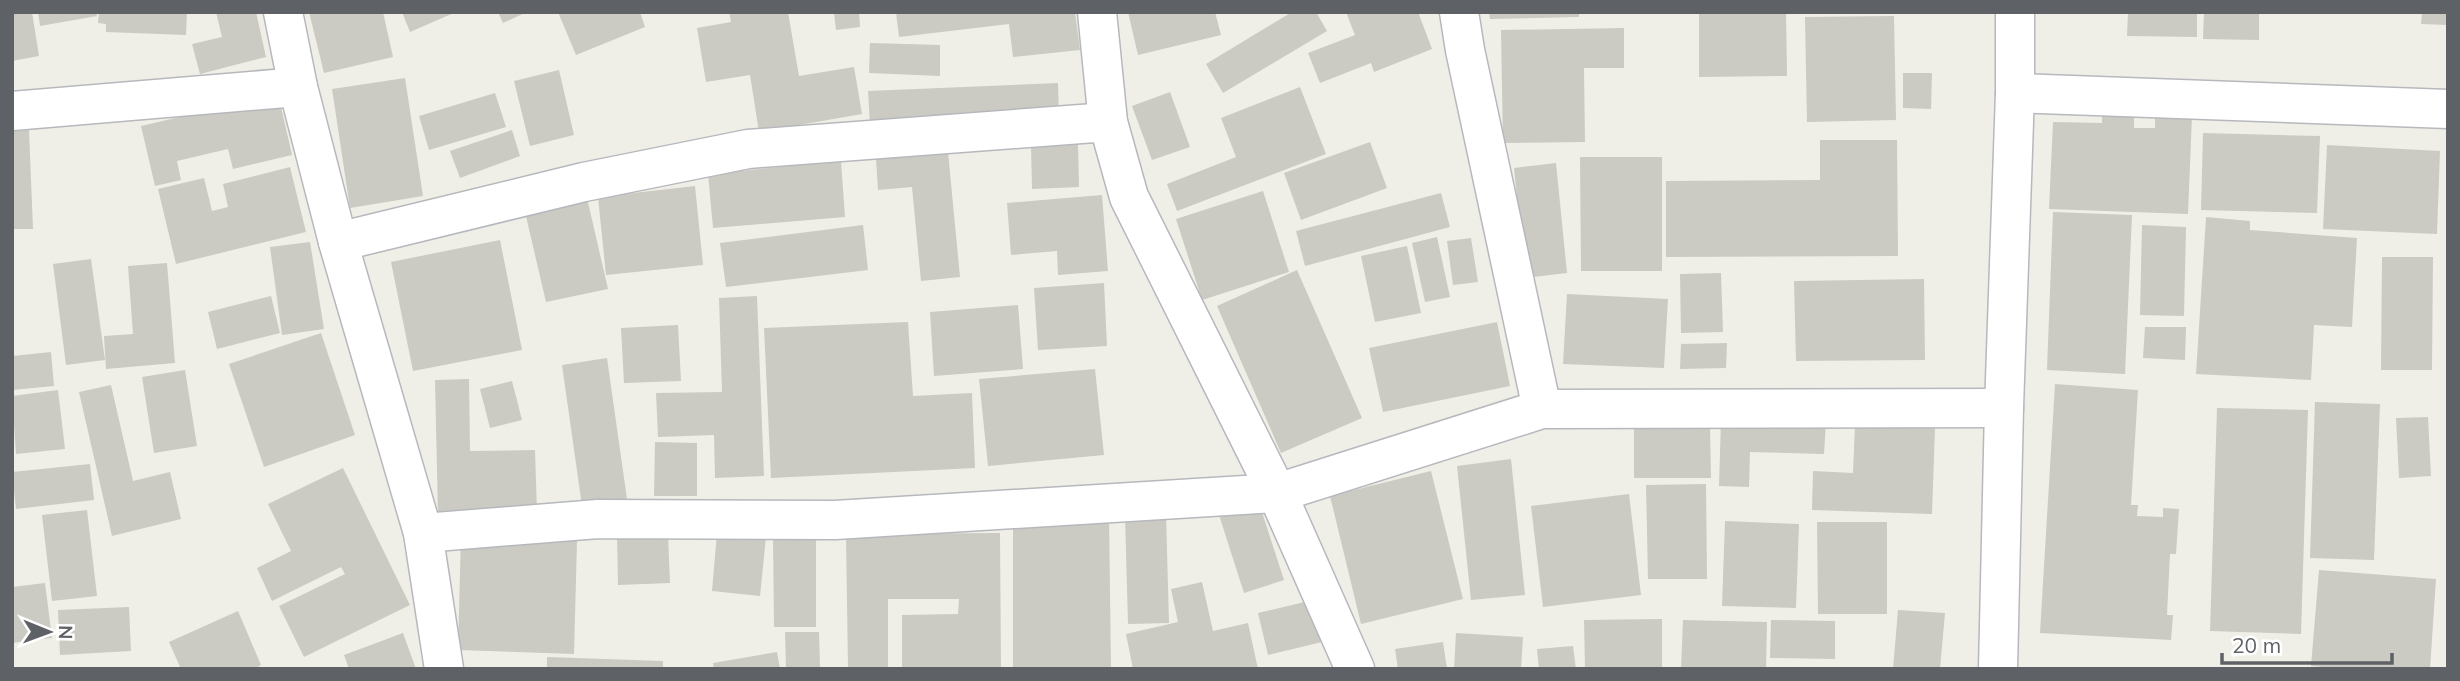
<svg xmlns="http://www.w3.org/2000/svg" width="2460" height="681" viewBox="0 0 2460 681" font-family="Mulish,sans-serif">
<rect width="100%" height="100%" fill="#f0efe7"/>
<!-- building -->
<g fill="#cbcac3">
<path d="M12,12h20l7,44 -27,5z"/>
<path d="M38,12h58l1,4 -57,10z"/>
<path d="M99,12h88l-1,23 -80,-3v-8l-8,-1z"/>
<path d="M216,12h40l10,45 -66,17 -8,-30 30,-7z"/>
<path d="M309,12h74l10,45 -69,16z"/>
<path d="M402,12h54l-46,20z"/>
<path d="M498,12h29l-24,11z"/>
<path d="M558,12h82l5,15 -69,28z"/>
<path d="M729,12h59l11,64 55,-9 8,47 -103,18 -9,-57 -44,7 -9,-54 34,-6z"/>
<path d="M834,12h25l1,15 -24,3z"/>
<path d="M896,12h179l5,38 -67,7 -4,-33 -110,13z"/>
<path d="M1128,12h87l6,23 -83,20z"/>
<path d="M1292,12h24l11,19 -104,62 -17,-29z"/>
<path d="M1346,12h72l14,37 -58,23 -3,-9 -51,20 -12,-30 47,-18z"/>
<path d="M1489,12h90v5l-89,2z"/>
<path d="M1786,12l1,64 -88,1v-64z"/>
<path d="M2128,12h69v25l-70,-1z"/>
<path d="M2204,12l55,1v27l-56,-1z"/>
<path d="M2422,12h26v13l-27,-1z"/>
<path d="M1894,16l2,104 -89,2 -2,-105z"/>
<path d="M1624,28v40h-40l1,74 -82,1 -2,-113z"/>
<path d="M870,43l70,2v31l-71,-3z"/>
<path d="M559,70l15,65 -44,11 -16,-65z"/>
<path d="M1903,73h29l-1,36 -28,-1z"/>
<path d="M405,78l18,118 -73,12 -18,-119z"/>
<path d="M1058,83l1,35 -189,7 -2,-34z"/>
<path d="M1300,87l26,67 -149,57 -10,-27 69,-27 -15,-39z"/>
<path d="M1170,92l20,55 -38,13 -20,-54z"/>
<path d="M495,93l11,34 -77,23 -10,-34z"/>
<path d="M278,94l14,61 -59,14 -5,-20 -51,12 4,19 -26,6 -14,-60z"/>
<path d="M2102,113l32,1v14h21v-13l37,1 -4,98 -139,-5 4,-87 49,1z"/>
<path d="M29,130l4,99h-21v-98z"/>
<path d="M512,130l8,26 -60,22 -10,-27z"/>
<path d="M2203,133l117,3 -3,77 -116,-3z"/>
<path d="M1820,140h77l1,116 -232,1v-76l154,-1z"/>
<path d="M1370,142l17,46 -86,32 -17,-47z"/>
<path d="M1078,144l1,43 -47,2 -1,-43z"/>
<path d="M2327,145l113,6 -3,83 -114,-5z"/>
<path d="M948,152l12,125 -39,4 -9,-94 -34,3 -2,-31z"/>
<path d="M1580,157h82v114h-81z"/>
<path d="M841,161l4,56 -132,11 -5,-54z"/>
<path d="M1556,163l11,110 -42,5 -11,-110z"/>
<path d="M290,167l16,65 -130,32 -18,-75 46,-11 8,33 16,-4 -5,-23z"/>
<path d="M695,186l8,79 -97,10 -8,-78z"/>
<path d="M1263,191l26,81 -87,28 -26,-81z"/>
<path d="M1441,193l9,34 -145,39 -9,-35z"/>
<path d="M1102,195l6,76 -50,4 -1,-24 -46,4 -4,-52z"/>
<path d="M587,198l21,91 -62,13 -21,-90z"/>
<path d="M2053,212l79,3 -7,159 -78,-4z"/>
<path d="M2206,217l44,4v9l107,8 -5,89 -38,-2 -3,55 -115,-6z"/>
<path d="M863,225l5,45 -142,17 -6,-44z"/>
<path d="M2142,225l44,2 -2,89 -44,-1z"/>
<path d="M1437,237l13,60 -25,5 -13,-59z"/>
<path d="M1471,238l7,44 -25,3 -6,-44z"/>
<path d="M500,240l22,110 -109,21 -22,-109z"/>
<path d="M310,242l14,87 -42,6 -12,-88z"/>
<path d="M1407,246l14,67 -46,9 -14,-66z"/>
<path d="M2382,257h51l-1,113h-51z"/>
<path d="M91,259l14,101 -39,5 -13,-101z"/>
<path d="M167,263l8,100 -69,6 -2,-33 29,-2 -5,-68z"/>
<path d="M1297,270l65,148 -81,35 -64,-147z"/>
<path d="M1721,273l2,59 -42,1 -1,-59z"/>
<path d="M1924,279l1,81 -129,1 -2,-80z"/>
<path d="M1104,283l3,63 -69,4 -4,-62z"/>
<path d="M1567,294l101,5 -4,69 -101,-4z"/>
<path d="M271,296l9,37 -63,16 -9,-37z"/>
<path d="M757,296l7,180 -49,2 -1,-43 -56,2 -2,-44 66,-1 -3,-94z"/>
<path d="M1018,305l5,64 -89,7 -4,-64z"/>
<path d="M908,322l5,74 59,-3 3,75 -204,10 -7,-150z"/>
<path d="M1497,322l13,64 -127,26 -14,-64z"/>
<path d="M678,325l3,56 -57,2 -3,-55z"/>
<path d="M2145,327h41l-1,33 -42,-2z"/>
<path d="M321,333l34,102 -91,32 -35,-103z"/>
<path d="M1727,343l-1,25 -46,1 1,-25z"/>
<path d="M51,352l3,34 -42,4v-34z"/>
<path d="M607,358l20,141 -45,7 -20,-141z"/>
<path d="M1095,369l9,86 -116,11 -9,-87z"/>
<path d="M185,370l12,76 -43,7 -12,-76z"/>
<path d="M469,379l1,72 65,-1 2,62 -99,3 -3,-135z"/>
<path d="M512,381l10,39 -32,8 -10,-39z"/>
<path d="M2055,384l83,6 -7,115h7l-1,11 26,1v-9l16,1 -3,45h-6l-3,61h6l-2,25 -131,-7z"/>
<path d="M111,385l22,96 37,-9 11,47 -69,17 -33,-144z"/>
<path d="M58,390l7,59 -49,5 -4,-58z"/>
<path d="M2315,402l65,2 -6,156 -64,-2z"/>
<path d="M2217,408l91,2 -7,224 -91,-3z"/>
<path d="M2428,417l3,59 -32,2 -3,-60z"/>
<path d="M1721,419l105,3 -2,32 -74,-2 -1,35 -30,-1z"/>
<path d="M1855,424l80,4 -3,86 -120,-4 1,-39 40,2z"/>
<path d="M1710,427l1,51h-77v-50z"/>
<path d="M655,442l42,1v53h-43z"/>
<path d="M1511,459l14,136 -54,5 -14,-134z"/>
<path d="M90,464l4,36 -78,9 -4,-37z"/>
<path d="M343,468l67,137 -106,52 -25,-51 66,-32 -4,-7 -69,34 -15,-33 34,-17 -23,-47z"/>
<path d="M1431,471l32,128 -102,25 -31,-128z"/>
<path d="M1706,484l1,95h-59l-2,-94z"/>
<path d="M1629,494l12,101 -98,12 -12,-101z"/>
<path d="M1259,503l25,77 -40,13 -25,-78z"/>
<path d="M87,510l10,86 -45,5 -10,-86z"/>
<path d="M1166,513l3,110 -41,1 -3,-109z"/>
<path d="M1013,515h96l2,154h-98z"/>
<path d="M1725,521l74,3 -3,84 -74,-2z"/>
<path d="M1817,522h70v92h-69z"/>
<path d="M717,533l49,4 -6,59 -48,-5z"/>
<path d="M1000,533l1,136h-99v-54l56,-1 1,-15h-71v70h-40l-2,-135z"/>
<path d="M668,534l2,49 -52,2 -1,-50z"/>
<path d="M461,536l116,5 -3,113 -116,-4z"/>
<path d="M773,536l43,1v90h-42z"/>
<path d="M2319,570l117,9 -6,90h-85l-34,-3z"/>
<path d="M1202,582l11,49 35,-8 10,46h-125l-7,-35 52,-12 -7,-33z"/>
<path d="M45,583l7,55 -40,5v-56z"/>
<path d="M1313,600l9,42 -54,13 -10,-42z"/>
<path d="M129,607l2,44 -71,4 -2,-45z"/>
<path d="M1898,610l47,3 -5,56h-47z"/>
<path d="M238,611l23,54 -7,4h-73l-12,-27z"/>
<path d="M1662,619v50h-77l-1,-49z"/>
<path d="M1683,620l84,2 -1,47h-85z"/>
<path d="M1771,620l64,1v38l-65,-1z"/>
<path d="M785,632h34l1,37h-34z"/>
<path d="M403,633l13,36h-67l-5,-14z"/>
<path d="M1456,633l67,4 -2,32h-67z"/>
<path d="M1443,642l4,27h-49l-3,-20z"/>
<path d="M1573,646l3,23h-37l-2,-20z"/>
<path d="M777,652l3,17h-66l-1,-6z"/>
<path d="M547,657l116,4v8h-116z"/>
</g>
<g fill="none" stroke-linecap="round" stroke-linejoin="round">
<!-- street casing -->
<g stroke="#b7b8bd" stroke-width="41">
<g id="street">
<path d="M283,12l15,75 40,155 85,291 21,136"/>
<path d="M1097,12l11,110 21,75 148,296 78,176"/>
<path d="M1459,12l6,38 77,359"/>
<path d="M2015,93l433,16"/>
<path d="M12,111l286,-24"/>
<path d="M338,242l246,-60 164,-33 360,-27"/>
<path d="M423,533l175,-14 237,1 442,-27 265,-84 462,-1"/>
<path d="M1998,669l6,-261 11,-315v-81"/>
</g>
</g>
<!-- street -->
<use href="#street" stroke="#fff" stroke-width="38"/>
</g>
<!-- border -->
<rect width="2460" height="681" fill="none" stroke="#5e6166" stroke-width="28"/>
<!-- north arrow -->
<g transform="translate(49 632) rotate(91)" stroke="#ffffff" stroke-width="5" paint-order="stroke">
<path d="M0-5L12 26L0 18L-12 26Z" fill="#5e6166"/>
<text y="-10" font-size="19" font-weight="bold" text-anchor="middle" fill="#5e6166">N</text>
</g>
<!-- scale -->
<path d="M2222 653v10h170v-10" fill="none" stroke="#5e6166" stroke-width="3.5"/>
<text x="2232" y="653" font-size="21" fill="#5e6166" stroke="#ffffff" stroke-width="5" paint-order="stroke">20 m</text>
</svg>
